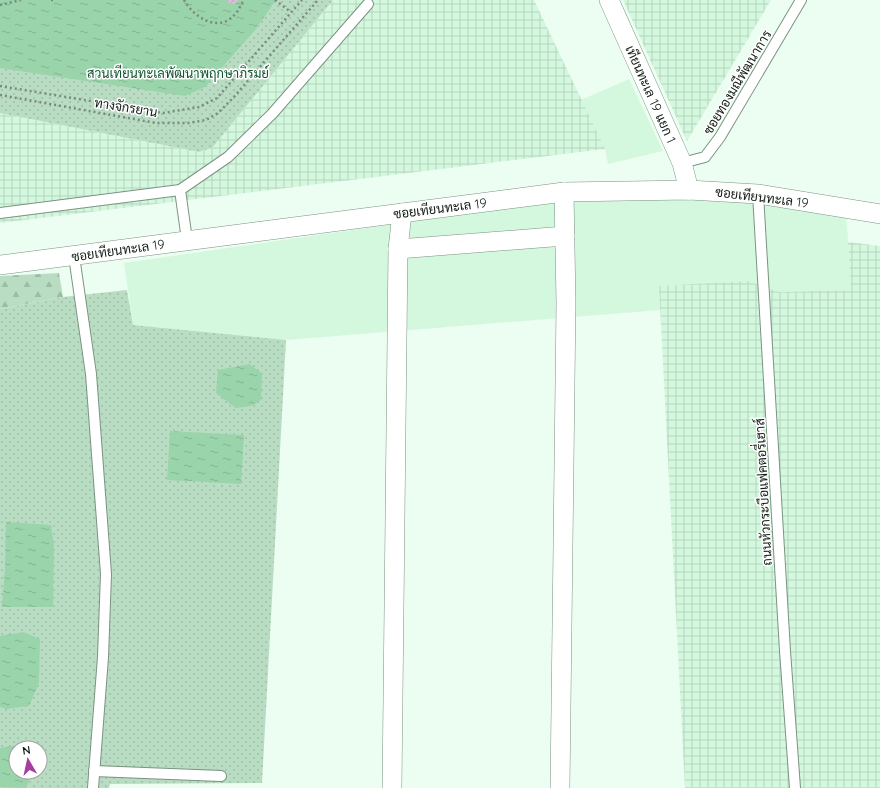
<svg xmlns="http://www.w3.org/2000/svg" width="880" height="788" viewBox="0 0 880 788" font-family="Quicksand,Sarabun,sans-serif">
<defs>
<pattern id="industrial-grid" width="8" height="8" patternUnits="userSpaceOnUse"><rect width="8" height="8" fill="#d4f8de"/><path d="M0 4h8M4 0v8" fill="none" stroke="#b5d4be"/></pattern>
<pattern id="green-dots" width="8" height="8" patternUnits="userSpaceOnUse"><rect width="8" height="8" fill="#b9ddc3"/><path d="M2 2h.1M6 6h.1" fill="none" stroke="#9ebda7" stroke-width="1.8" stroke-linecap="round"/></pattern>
<pattern id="forest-firs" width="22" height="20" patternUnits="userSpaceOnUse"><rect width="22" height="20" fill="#b9ddc3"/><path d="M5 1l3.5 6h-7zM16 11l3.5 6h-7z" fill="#9ebda7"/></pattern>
<pattern id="water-ripples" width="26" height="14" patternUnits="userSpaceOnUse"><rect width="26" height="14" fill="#99d4ab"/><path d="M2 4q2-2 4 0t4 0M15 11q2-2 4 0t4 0" fill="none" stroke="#83b592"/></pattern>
<pattern id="building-hatch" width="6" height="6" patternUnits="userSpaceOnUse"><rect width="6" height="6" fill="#d8bfd5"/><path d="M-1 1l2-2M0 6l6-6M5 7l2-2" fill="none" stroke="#b8a4b6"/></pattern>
</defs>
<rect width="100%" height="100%" fill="#ecfdf1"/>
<!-- built -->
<g fill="#d4f8de">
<path d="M629,79l34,72 -55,13 -3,-15 -29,-47z"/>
<path d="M731,193l115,23 6,74 -72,2 -32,-11 -88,29 -374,30 -153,-15 -9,-62 415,-60z"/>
</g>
<!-- industrial -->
<g fill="url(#industrial-grid)">
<path d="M333,0h201l71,149 -605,74v-110l199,39 13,-4z"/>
<path d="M623,0h148l-84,141z"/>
<path d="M848,242l32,4v542h-195l-26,-502 89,-5 32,11 71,-2z"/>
</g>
<!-- green -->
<g fill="url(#green-dots)" fill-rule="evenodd">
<path d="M0,0h333l-121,148 -13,4 -199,-39z"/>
<path d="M127,290l6,35 153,15 -24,443 -152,1 -1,4h-109v-479l63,-12zM16,748h24v24h-24z"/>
</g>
<!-- forest -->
<path fill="url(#forest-firs)" d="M59,273l4,24 -63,12v-33z"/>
<!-- water -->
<g fill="url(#water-ripples)">
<path d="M0,0h226l5,4 4,-1 3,-3h38l-20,29 -51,58 -20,9 -185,-28z"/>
<path d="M249,364l13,9 -1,27 -10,6 -15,2 -20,-15 2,-23z"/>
<path d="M170,431l74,4 -3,49 -74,-4z"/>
<path d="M6,522l45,3 3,22 -1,60h-51l3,-38z"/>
<path d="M23,632l17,7 -1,44 -10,23 -23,3 -6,-2v-71z"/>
<path d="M24,744l3,4h-11v24h17l-7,16 -26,-1v-39z"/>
</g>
<!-- building -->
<path fill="url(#building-hatch)" d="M226,0h12l-3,3 -4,1z"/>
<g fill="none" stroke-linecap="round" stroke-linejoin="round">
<!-- lane casing -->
<g stroke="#7a9481" stroke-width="12">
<g id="lane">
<path d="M682,163l23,-6 15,-20 81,-137"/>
<path d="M758,194l27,457 10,137"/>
<path d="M0,213l180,-23"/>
<path d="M187,240l-7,-50 48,-33 44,-43 96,-110"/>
<path d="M74,256l17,118 15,200 -3,83 -10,131"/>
<path d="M94,771l127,5"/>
</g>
</g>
<!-- street casing -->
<g stroke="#7a9481" stroke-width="20">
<g id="street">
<path d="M609,0l73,163 7,27"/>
<path d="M398,249l167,-13"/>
<path d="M0,265l564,-73 125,-2 69,4 122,20"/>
<path d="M392,788l6,-539 4,-36"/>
<path d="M560,788l6,-485 -2,-111"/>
</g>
</g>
<!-- path -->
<g stroke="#7c8980" stroke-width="2.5" stroke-dasharray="2 3" stroke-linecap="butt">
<path d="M51,0h2"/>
<path d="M184,0c10,18 36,34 52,13 4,-4 4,-9 9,-13"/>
<path d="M275,0l16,12"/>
<path d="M0,5l21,-5"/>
<path d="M0,86l163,27 36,-6 18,-9 85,-98"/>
<path d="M0,95l156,28h32l18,-3 12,-7 15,-15 85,-98"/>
</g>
<!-- lane -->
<use href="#lane" stroke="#fff" stroke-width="10"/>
<!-- street -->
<use href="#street" stroke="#fff" stroke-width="19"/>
</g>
<g text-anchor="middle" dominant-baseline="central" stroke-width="3" stroke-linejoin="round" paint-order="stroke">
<!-- park labels -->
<g font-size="13" fill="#135530" stroke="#fff">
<text x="178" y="73">สวนเทียนทะเลพัฒนาพฤกษาภิรมย์</text>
</g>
<!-- street labels -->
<g font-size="13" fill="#121c15" stroke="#fff">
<text transform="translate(737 82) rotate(-59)">ซอยทองมณีพัฒนาการ</text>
<text transform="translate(651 94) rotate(66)">เทียนทะเล 19 แยก 1</text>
<text transform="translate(126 107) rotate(9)">ทางจักรยาน</text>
<text transform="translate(762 197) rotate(7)">ซอยเทียนทะเล 19</text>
<text transform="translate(440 208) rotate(-7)">ซอยเทียนทะเล 19</text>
<text transform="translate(118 250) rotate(-8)">ซอยเทียนทะเล 19</text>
<text transform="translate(763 492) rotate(-93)">ถนนหัวกระบือแฟคตอรี่เฮาส์</text>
</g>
</g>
<!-- north arrow -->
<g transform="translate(28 760) rotate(351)"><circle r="19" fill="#ffffff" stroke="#a0a4a1"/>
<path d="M0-3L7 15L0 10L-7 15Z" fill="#a63da0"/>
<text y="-6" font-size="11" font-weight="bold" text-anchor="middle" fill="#121c15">N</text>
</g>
</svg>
